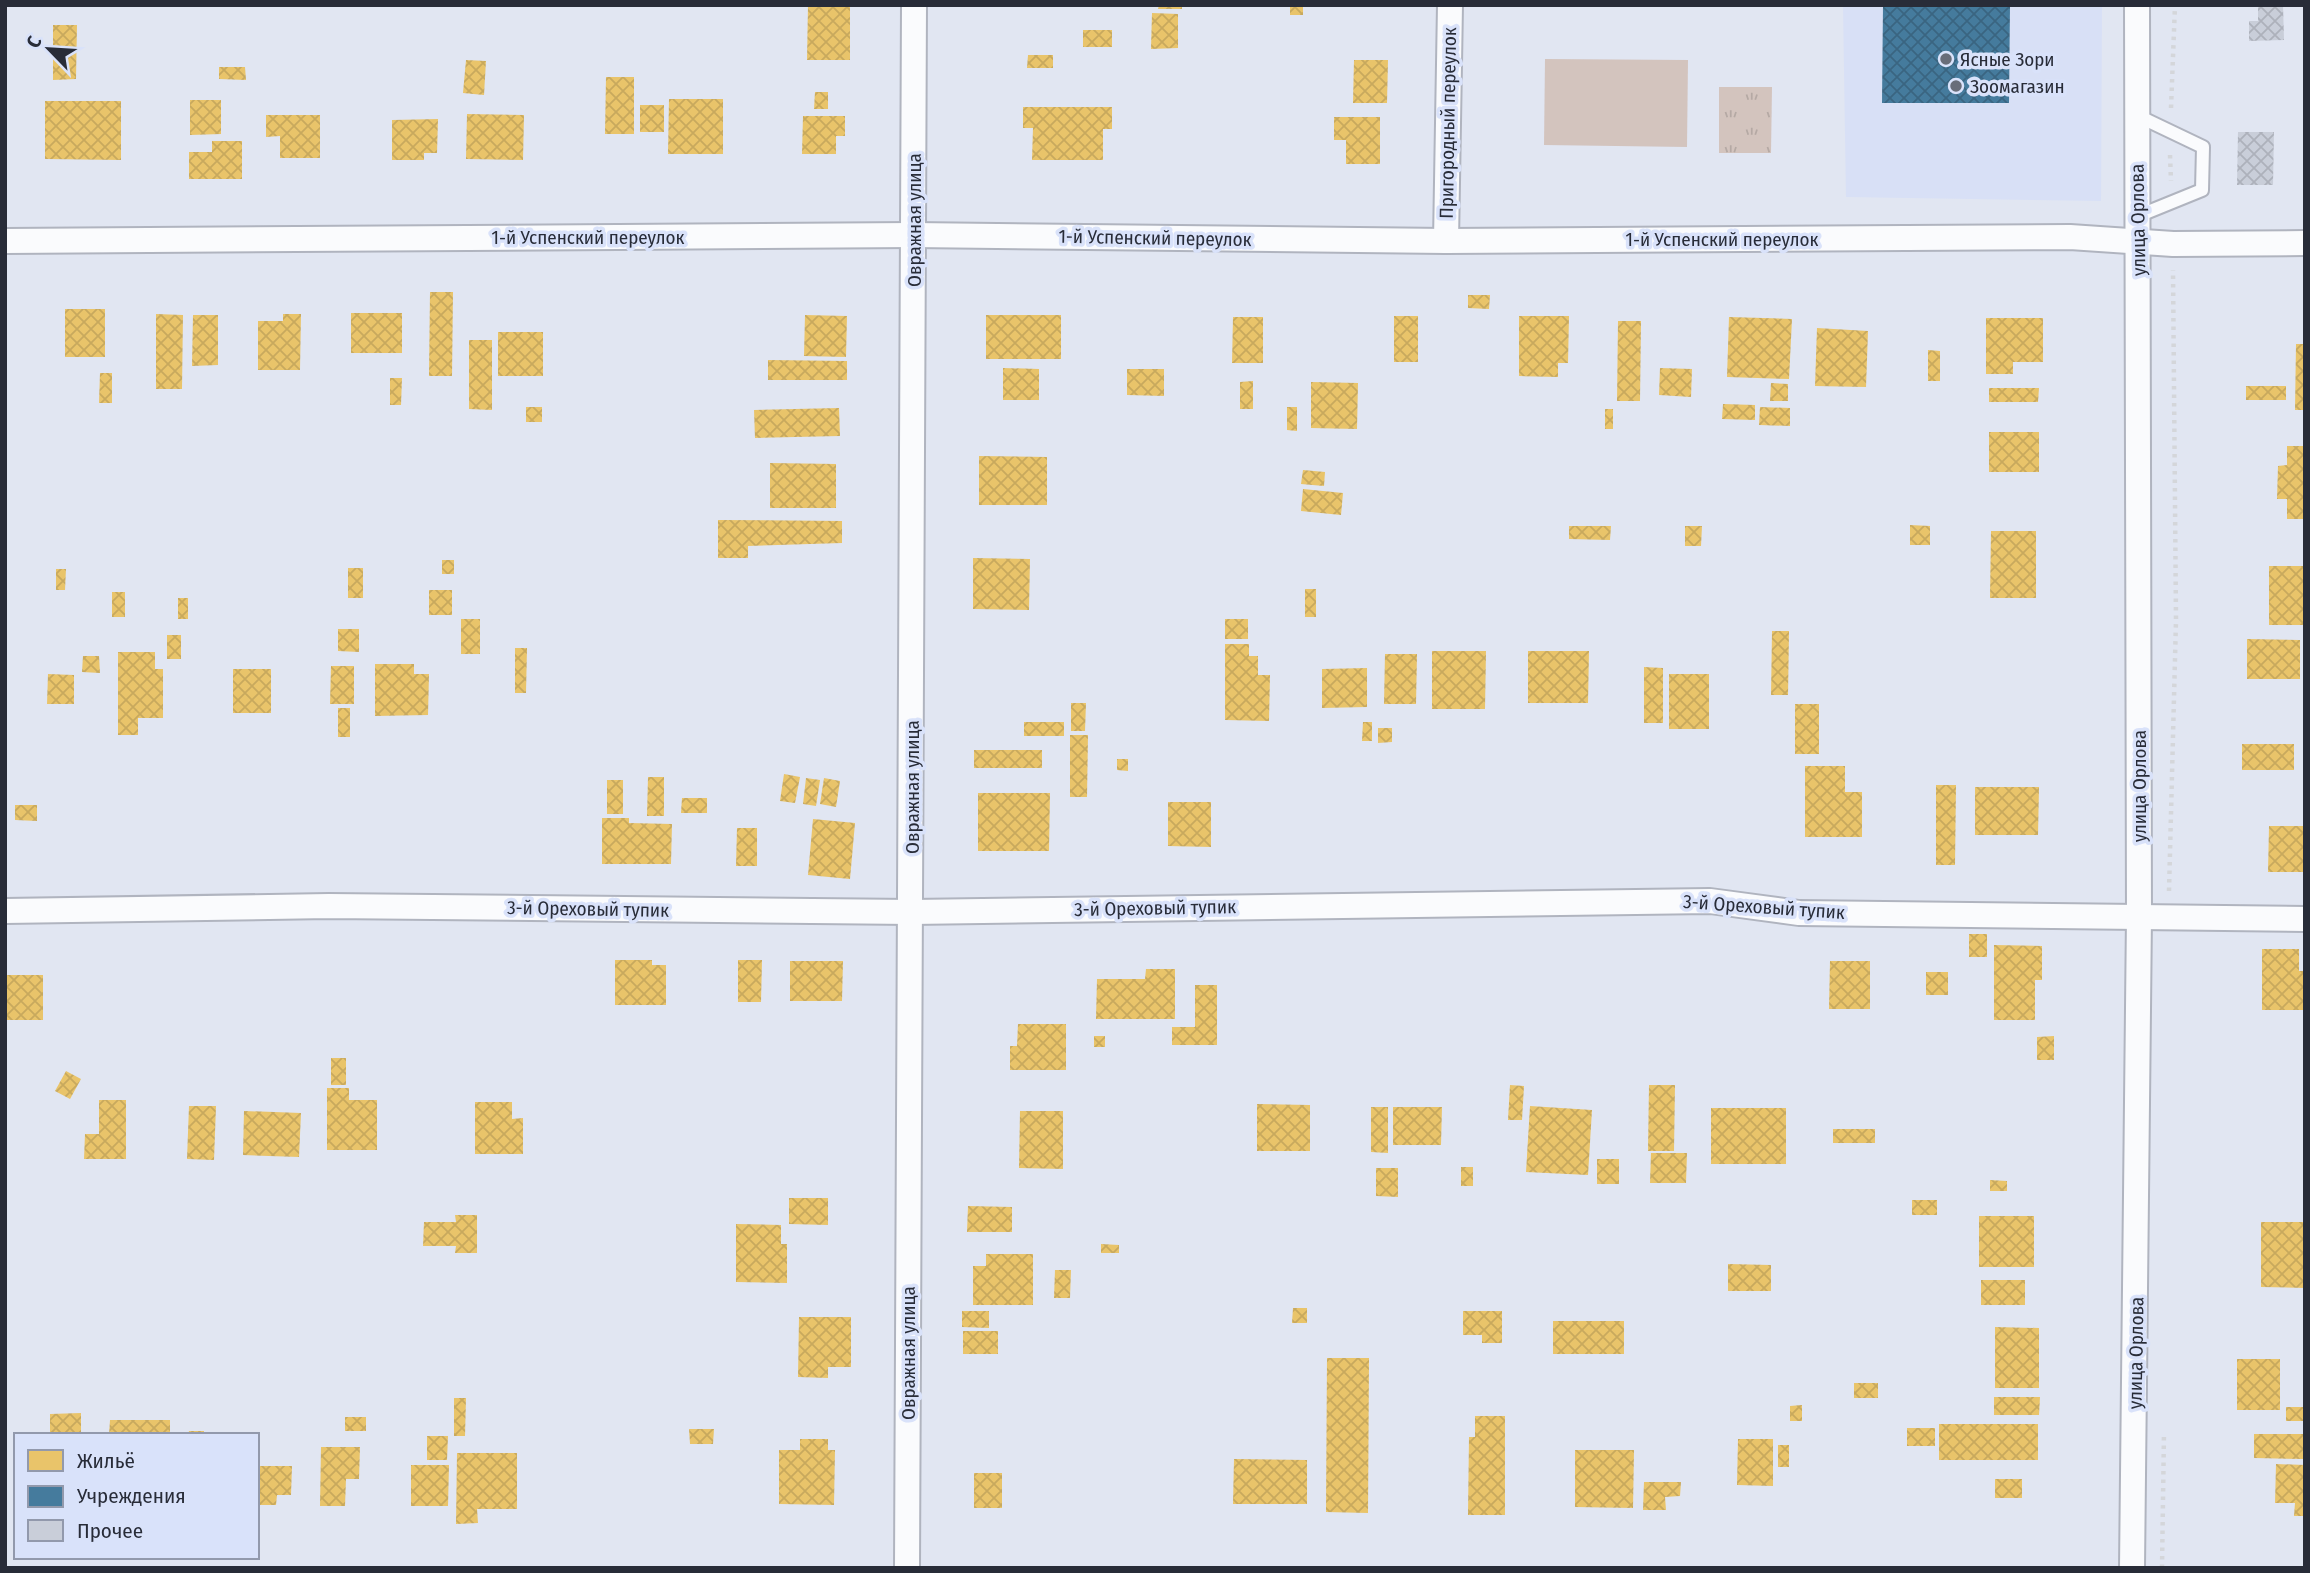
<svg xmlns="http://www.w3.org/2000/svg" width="2310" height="1573" viewBox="0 0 2310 1573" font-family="'Fira Sans Condensed',sans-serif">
<defs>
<pattern id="grass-tufts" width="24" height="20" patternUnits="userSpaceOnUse" patternTransform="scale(1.75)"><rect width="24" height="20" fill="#d3c4be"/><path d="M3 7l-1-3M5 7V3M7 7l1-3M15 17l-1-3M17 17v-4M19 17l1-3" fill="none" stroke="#b5a9a4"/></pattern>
<pattern id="homes-cross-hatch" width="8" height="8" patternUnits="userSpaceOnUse" patternTransform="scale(1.75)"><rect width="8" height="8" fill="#e9c46a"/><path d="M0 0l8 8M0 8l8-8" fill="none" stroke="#c8a95d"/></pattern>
<pattern id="public-cross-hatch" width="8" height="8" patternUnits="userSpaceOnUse" patternTransform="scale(1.75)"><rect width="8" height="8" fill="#457b9d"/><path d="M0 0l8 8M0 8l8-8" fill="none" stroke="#3a6581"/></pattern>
<pattern id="building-cross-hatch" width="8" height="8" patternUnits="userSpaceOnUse" patternTransform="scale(1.75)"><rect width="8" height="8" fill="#c9ced9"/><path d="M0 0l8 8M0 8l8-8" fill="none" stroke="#adb1bb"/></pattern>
</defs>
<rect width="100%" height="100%" fill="#e1e6f2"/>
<!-- built -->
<path fill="#d8e0f6" d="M1843,5h259l-1,196 -255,-4z"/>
<!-- grass -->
<path fill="url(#grass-tufts)" d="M1719,87h53l-1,66h-52z"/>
<!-- garden -->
<path fill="#d3c4be" d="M1545,59l143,1 -1,87 -143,-2z"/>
<!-- homes -->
<g fill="url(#homes-cross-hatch)">
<path d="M808,5h42v55h-43z"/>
<path d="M1159,5h23v4h-24z"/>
<rect x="1290" y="5" width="13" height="10"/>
<path d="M1152,13l26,1v34l-27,1z"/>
<path d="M53,25h24l-1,54 -23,1z"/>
<rect x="1083" y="30" width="29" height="17"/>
<path d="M1028,55h25v13h-26z"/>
<path d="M466,60l20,1 -2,34 -21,-2z"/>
<path d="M1354,60h34l-1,43h-34z"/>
<path d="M219,67h26l1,13 -27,-1z"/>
<path d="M606,77h28v57h-29z"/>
<path d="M815,92h13v17h-14z"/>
<path d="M669,99h54v55h-55z"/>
<path d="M190,100h31v34l-31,1z"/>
<path d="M45,101h76v59l-76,-1z"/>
<rect x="640" y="105" width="24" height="27"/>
<path d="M1023,107h89v22h-9v31h-71l1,-32h-10z"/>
<path d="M467,114l57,1 -1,45 -57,-1z"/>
<path d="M266,115h54v43h-40v-22l-14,1z"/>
<path d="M803,116h42v20h-9v18h-34z"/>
<path d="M1334,117h46v47h-34v-24h-12z"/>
<path d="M438,119l-1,34h-13v7h-32v-40z"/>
<path d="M212,141h30v38h-53v-27h23z"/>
<path d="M430,292h23l-1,84h-23z"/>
<path d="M1468,295h22l-1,14 -21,-1z"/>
<rect x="65" y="309" width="40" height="48"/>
<rect x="351" y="313" width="51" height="40"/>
<path d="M156,314l27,1 -1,74h-26z"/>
<path d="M283,314h18l-1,56h-42v-49h25z"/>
<path d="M193,315h25v50l-26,1z"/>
<path d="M805,315l42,1 -1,41 -42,-1z"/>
<rect x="986" y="315" width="75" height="44"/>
<rect x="1394" y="316" width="24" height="46"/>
<path d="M1519,316h50l-1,47h-10v14l-39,-1z"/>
<path d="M1233,317h30v46h-31z"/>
<path d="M1729,317l63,2 -3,60 -62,-2z"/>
<path d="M1986,318h57v44h-30v12h-27z"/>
<path d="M1618,321h23l-1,80h-23z"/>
<path d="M1817,328l51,3 -2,56 -51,-1z"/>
<rect x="498" y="332" width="45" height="44"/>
<path d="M469,340h23v70l-23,-1z"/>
<path d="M2296,344h9v66h-10z"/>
<path d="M1928,350l12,1v30h-12z"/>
<path d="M768,360l79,1v19h-79z"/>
<path d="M1003,368l36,1v31h-36z"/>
<path d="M1660,368l32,1 -1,28 -32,-2z"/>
<path d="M1127,369h37v27l-37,-1z"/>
<path d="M100,373h12v30h-13z"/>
<path d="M390,378h12l-1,27h-11z"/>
<path d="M1253,381v28h-13v-27z"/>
<path d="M1311,382l47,1 -1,46 -46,-1z"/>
<path d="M1771,383l17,1v17h-18z"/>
<rect x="2246" y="386" width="40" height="14"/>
<path d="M1989,388h50l-1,14h-49z"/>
<path d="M1723,404l32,1v15l-33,-1z"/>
<rect x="526" y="407" width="16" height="15"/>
<path d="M1287,407h10v24l-10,-1z"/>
<path d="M1760,407l30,1v18l-31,-1z"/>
<path d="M839,408l1,28 -85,2 -1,-28z"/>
<rect x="1605" y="409" width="8" height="20"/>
<rect x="1989" y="432" width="50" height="40"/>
<path d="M2287,446h18v73h-18v-20h-10l1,-33 9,-1z"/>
<path d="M979,456l68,1v48h-68z"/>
<path d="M770,463l66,1v44h-66z"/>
<path d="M1303,470l22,2 -1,14 -23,-2z"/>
<path d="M1303,489l40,4 -2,22 -40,-4z"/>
<path d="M718,520l124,1v22l-94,3v12h-30z"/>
<path d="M1910,525l20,1v19h-20z"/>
<path d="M1569,526h42l-1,14 -41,-1z"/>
<path d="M1685,526h17l-1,20h-16z"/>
<path d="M1991,531h45v67h-46z"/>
<path d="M973,558l57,1 -1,51 -56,-1z"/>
<rect x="442" y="560" width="12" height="14"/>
<rect x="2269" y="566" width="36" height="59"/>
<rect x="348" y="568" width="15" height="30"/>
<path d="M56,569h10l-1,21h-9z"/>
<rect x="1305" y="589" width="11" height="28"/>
<rect x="429" y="590" width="23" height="25"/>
<rect x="112" y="592" width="13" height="25"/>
<rect x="178" y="598" width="10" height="21"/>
<rect x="461" y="619" width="19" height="35"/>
<rect x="1225" y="619" width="23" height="20"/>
<path d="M338,629h21v23l-21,-1z"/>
<path d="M1772,631h17l-1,64h-17z"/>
<rect x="167" y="635" width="14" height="24"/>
<path d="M2247,639l53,1v39h-53z"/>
<path d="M1225,644h24v12h9v19h12l-1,46 -44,-1z"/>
<path d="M515,648h12l-1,45h-11z"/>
<path d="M1432,651h54l-1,58h-53z"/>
<path d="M1528,651h61l-1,52h-60z"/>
<path d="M118,652h37v17h8v49h-25v17h-20z"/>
<path d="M1385,654h32l-1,50h-32z"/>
<path d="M83,656h16l1,17 -18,-1z"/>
<path d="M375,664h39v10h15l-1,41 -53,1z"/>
<path d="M331,666h23v38h-24z"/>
<path d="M1644,667l19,1v55h-19z"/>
<path d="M1367,668v39l-45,1v-39z"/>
<rect x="233" y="669" width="38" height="44"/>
<path d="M48,674l26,1v29h-27z"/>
<rect x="1669" y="674" width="40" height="55"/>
<path d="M1071,703h15l-1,28h-14z"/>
<rect x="1795" y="704" width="24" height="50"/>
<rect x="338" y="708" width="12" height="29"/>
<rect x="1024" y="722" width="40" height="14"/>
<path d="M1363,722h9v19h-10z"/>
<path d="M1378,728h14v14l-14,1z"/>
<path d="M1070,735h18l-1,62h-17z"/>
<rect x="2242" y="744" width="52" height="26"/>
<rect x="974" y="750" width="68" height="18"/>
<path d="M1117,759h11v12l-11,-1z"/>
<path d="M1805,766h40v26h17v45h-57z"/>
<path d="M784,774l16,3 -5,26 -15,-2z"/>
<path d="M648,777h16v39h-17z"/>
<path d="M806,778l14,2 -4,26 -13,-2z"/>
<path d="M824,778l16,3 -4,26 -16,-3z"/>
<rect x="607" y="780" width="16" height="34"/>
<path d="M1936,785h20l-1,80h-19z"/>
<path d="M1975,787h64l-1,48h-63z"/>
<path d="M978,793h72l-1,58h-71z"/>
<path d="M682,798h25v15h-26z"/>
<path d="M1168,802h43v45l-43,-1z"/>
<path d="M15,805h22v16l-22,-1z"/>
<path d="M602,818h27v5l43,1 -1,40h-69z"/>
<path d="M813,819l42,4 -5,56 -42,-4z"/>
<path d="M2269,826h36v46h-37z"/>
<path d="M737,828h20v38h-21z"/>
<rect x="1969" y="934" width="18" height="23"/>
<path d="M1994,945l48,1v34h-7v40h-41z"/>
<path d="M2262,949h37v22h6v39h-43z"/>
<path d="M615,960h37v5h14v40h-51z"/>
<path d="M738,960h24l-1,42h-23z"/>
<path d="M790,961h53l-1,40h-52z"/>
<path d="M1830,961h40v48h-41z"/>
<path d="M1146,969h29v50h-79l1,-40h48z"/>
<rect x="1926" y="972" width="22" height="23"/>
<rect x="5" y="975" width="38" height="45"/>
<path d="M1195,985h22v60h-45v-18h23z"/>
<path d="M1018,1024h48v46h-56v-24h7z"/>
<rect x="1094" y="1036" width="11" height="11"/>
<path d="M2054,1036v24h-17v-23z"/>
<rect x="331" y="1058" width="15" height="27"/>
<path d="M66,1071l15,8 -11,20 -15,-8z"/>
<path d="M1510,1085l14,1 -2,34h-14z"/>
<path d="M1649,1085h26l-1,66h-26z"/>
<path d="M327,1088h22v12h28v50h-50z"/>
<path d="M99,1100h27v59h-42l1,-25h14z"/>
<path d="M475,1102h37v17l11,-1v36h-48z"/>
<path d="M1257,1104l53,1v46h-53z"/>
<path d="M189,1106h27l-2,54 -27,-1z"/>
<path d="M1530,1106l62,4 -4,65 -62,-3z"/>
<path d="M1371,1107h17v46l-17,-1z"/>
<path d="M1393,1107h49l-1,38h-48z"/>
<rect x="1711" y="1108" width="75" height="56"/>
<path d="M244,1111l57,2 -2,44 -56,-2z"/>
<path d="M1020,1111h43v58l-44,-1z"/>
<rect x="1833" y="1129" width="42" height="14"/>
<path d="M1651,1153h36l-1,30h-36z"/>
<rect x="1597" y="1159" width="22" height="25"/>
<rect x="1461" y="1167" width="12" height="19"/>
<path d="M1376,1168h22v29l-22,-1z"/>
<path d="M1990,1180l17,1v10h-17z"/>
<path d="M789,1198h39v27l-39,-1z"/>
<rect x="1912" y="1200" width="25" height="15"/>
<path d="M968,1206l44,1v25h-45z"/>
<path d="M455,1215h22v38h-22l1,-7h-33l1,-24h32z"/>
<rect x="1979" y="1216" width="55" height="51"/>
<path d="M2261,1222h44v66l-44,-1z"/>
<path d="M736,1224l45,1v19h6v39l-51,-1z"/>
<path d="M1101,1244l18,1v8h-18z"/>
<path d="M986,1254h47v51h-60v-39h13z"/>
<path d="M1728,1264l43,1v26h-43z"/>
<path d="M1055,1270h16l-1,28h-16z"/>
<rect x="1981" y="1280" width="44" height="25"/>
<path d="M1293,1308h14v15h-15z"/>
<path d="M962,1311h27v17l-27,-1z"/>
<path d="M1463,1311h39v32h-20v-8h-19z"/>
<path d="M799,1317h52v50h-23v11l-30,-1z"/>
<rect x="1553" y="1321" width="71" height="33"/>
<path d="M1995,1327l44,1v60h-44z"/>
<rect x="963" y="1331" width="35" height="23"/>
<path d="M1327,1358h42l-1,155 -42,-1z"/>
<rect x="2237" y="1359" width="43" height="51"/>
<rect x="1854" y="1383" width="24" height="15"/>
<path d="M1994,1397h46l-1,18h-45z"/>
<path d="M454,1398h12l-1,38h-11z"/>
<path d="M1802,1405v16h-12v-15z"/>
<rect x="2286" y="1407" width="19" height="14"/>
<path d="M81,1413v22h-31v-21z"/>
<path d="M1475,1416h30v99h-37l1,-78h6z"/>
<rect x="345" y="1417" width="21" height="14"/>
<path d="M110,1420h60v15h-61z"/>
<rect x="1939" y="1424" width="99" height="36"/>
<rect x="1907" y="1428" width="28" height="18"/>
<path d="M689,1429h25l-1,15h-23z"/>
<path d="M189,1431h15v4h-16z"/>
<path d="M2254,1434h51v25l-51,-1z"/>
<path d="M427,1436h21l-1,24h-20z"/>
<path d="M800,1439h28v11h7l-1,55 -55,-1v-54h21z"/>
<path d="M1738,1439h35v47l-36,-1z"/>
<rect x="1778" y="1445" width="11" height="22"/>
<path d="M321,1447h39l-1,32h-13l-1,27h-25z"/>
<path d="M1575,1450h59l-1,58 -58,-1z"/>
<path d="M457,1453h60v56h-40l1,14 -22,1z"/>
<path d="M1234,1459l73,1v44h-74z"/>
<path d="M2276,1464l29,1v51h-11l1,-13h-20z"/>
<path d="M411,1465h38l-1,41h-37z"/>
<path d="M257,1466h35l-1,29h-14l-1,10h-19z"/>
<rect x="974" y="1473" width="28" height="35"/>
<rect x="1995" y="1479" width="27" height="19"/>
<path d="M1644,1482h37l-1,14 -15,1 1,13h-23z"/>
</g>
<!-- public -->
<path fill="url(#public-cross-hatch)" d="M1883,5h127l-1,98h-127z"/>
<!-- building -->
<g fill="url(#building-cross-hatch)">
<path d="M2258,5h25l1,35 -35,1v-20h9z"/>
<path d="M2238,132h36l-1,53h-36z"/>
</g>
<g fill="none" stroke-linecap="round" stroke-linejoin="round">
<!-- lane casing -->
<g stroke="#b0b4bf" stroke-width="16">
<path id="lane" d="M2136,115l67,32 -1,43 -64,26"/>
</g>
<!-- street casing -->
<g stroke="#b0b4bf" stroke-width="28">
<g id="street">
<path d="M5,241l909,-6 532,6 624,-4 103,7 132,-1"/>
<path d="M1446,241l4,-236"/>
<path d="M5,911l324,-5 583,6 798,-11 89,12 506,6"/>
<path d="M907,1568l7,-1563"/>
<path d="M2132,1568l7,-652 -2,-911"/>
</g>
</g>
<!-- path -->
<g stroke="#d4d6da" stroke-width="4.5" stroke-dasharray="3.5 5" stroke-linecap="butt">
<path d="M2171,108l4,-103"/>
<path d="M2170,155l1,26"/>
<path d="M2169,891l7,-271 -3,-350"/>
<path d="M2162,1568l2,-136"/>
</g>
<!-- lane -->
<use href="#lane" stroke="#fafbfd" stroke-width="12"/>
<!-- street -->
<use href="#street" stroke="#fafbfd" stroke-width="24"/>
</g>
<!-- markers -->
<g fill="#696d79" stroke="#d9e2fa" stroke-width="2.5">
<circle cx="1946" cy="59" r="7"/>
<circle cx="1956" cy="86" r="7"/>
</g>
<g text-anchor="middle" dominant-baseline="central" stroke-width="7" stroke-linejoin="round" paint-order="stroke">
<!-- poi labels -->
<g font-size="19" fill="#282c38" stroke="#d9e2fa" text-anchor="start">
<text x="1960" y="59">Ясные Зори</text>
<text x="1970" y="86">Зоомагазин</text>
</g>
<!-- street labels -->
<g font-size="19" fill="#282c38" stroke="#d9e2fa">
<text transform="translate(1448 123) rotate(-89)">Пригородный переулок</text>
<text transform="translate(914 220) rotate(-90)">Овражная улица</text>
<text transform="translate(2138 220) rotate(-91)">улица Орлова</text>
<text x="588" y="237">1-й Успенский переулок</text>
<text transform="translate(1155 238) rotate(1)">1-й Успенский переулок</text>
<text x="1722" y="239">1-й Успенский переулок</text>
<text transform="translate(2139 786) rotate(-90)">улица Орлова</text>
<text transform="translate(912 787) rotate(-90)">Овражная улица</text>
<text transform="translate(1764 907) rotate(4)">3-й Ореховый тупик</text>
<text transform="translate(1155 908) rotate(-1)">3-й Ореховый тупик</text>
<text transform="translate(588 909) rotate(1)">3-й Ореховый тупик</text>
<text transform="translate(908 1353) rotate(-90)">Овражная улица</text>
<text transform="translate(2136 1353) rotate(-89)">улица Орлова</text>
</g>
</g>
<!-- border -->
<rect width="2310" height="1573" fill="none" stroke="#282c38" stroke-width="14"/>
<!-- legend -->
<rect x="14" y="1433" width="245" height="126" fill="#d9e2fa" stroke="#9299ac" stroke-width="2"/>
<rect x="28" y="1450" width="35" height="21" fill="#e9c46a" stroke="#9299ac" stroke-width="2"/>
<text x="77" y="1468" font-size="21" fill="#282c38">Жильё</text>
<rect x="28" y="1486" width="35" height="21" fill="#457b9d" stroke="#9299ac" stroke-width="2"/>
<text x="77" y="1503" font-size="21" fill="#282c38">Учреждения</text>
<rect x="28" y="1520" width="35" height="21" fill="#c9ced9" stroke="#9299ac" stroke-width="2"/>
<text x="77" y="1538" font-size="21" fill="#282c38">Прочее</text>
<!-- north arrow -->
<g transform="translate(49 49) rotate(295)" stroke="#d9e2fa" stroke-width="5" paint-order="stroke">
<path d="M0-5L12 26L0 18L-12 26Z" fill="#282c38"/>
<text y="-10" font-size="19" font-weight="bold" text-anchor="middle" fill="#282c38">С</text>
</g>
</svg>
